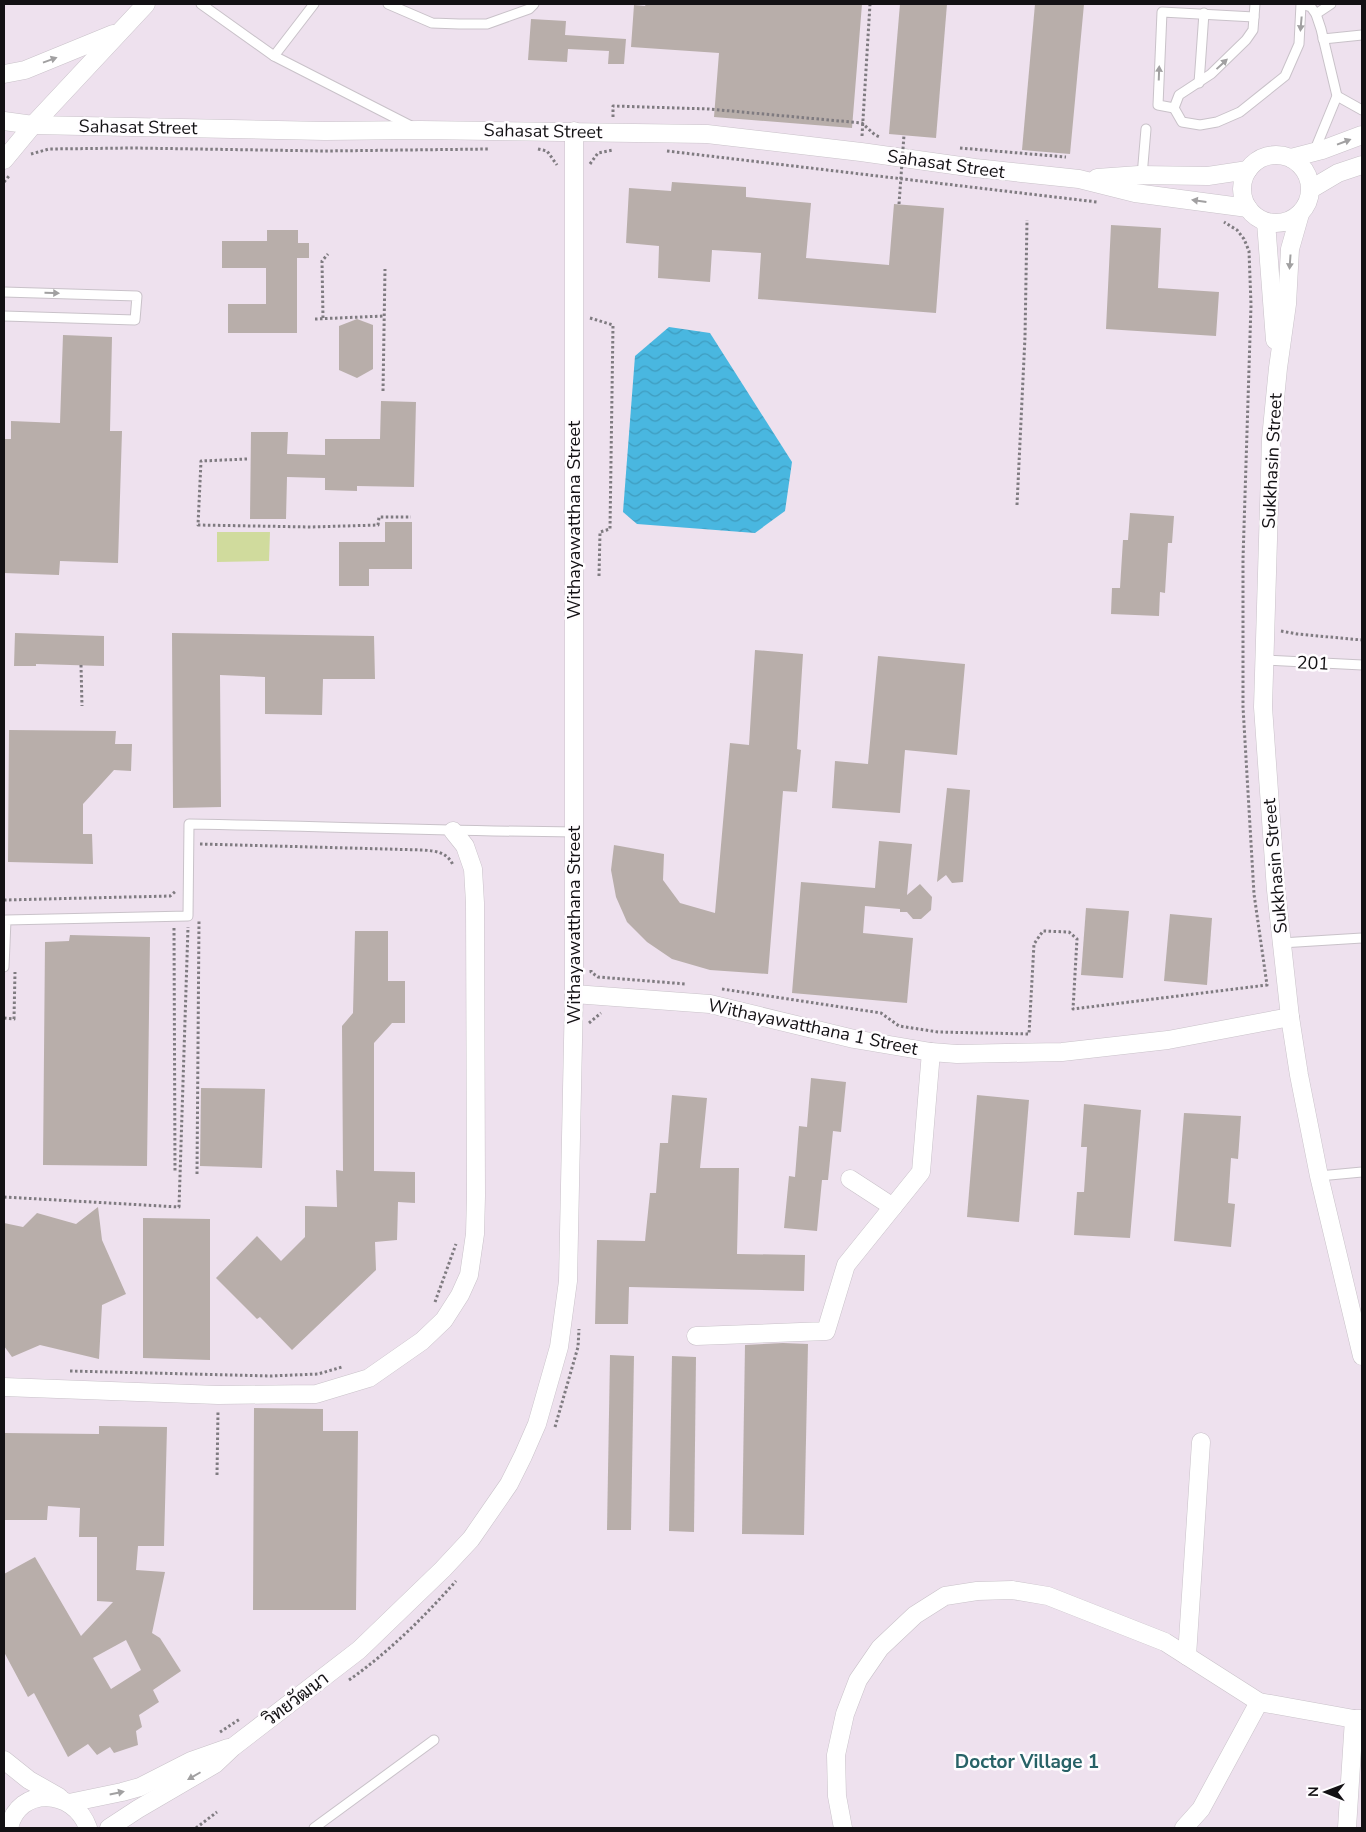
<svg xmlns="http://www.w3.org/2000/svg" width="1366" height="1832" viewBox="0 0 1366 1832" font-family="'Nunito Sans',Sarabun,sans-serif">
<defs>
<pattern id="water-waves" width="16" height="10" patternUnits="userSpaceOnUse" patternTransform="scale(1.25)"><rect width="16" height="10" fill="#49b7e0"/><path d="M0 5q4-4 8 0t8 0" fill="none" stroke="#3f9cbf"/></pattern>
</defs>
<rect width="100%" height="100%" fill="#f5eef5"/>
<!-- built -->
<rect fill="#eee1ee" x="4" y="4" width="1358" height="1824"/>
<!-- green -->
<path fill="#d0db9d" d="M217,532h53l-1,29 -52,1z"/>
<!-- water -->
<path fill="url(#water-waves)" d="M669,327l41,6 82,129 -7,49 -30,22 -118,-9 -14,-12 12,-156z"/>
<!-- building -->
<g fill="#b8aeaa" fill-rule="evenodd">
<path d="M646,4h216l-10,124 -138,-11 5,-64 -88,-6 3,-42 11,1z"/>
<path d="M900,4h47l-11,134 -47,-4z"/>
<path d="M1035,4h49l-14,150 -48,-4z"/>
<path d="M531,19l35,2 -1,14 61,4 -2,25h-16l1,-13 -41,-2 -1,13 -39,-2z"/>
<path d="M672,182l74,5v10l65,6 -5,55 83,7 5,-61 50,4 -8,105 -178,-14 3,-46 -49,-3 -2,32 -52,-4 1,-32 -33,-3 3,-55 42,3z"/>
<path d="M1111,225l50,3 -3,60 61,4 -3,44 -110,-7z"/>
<path d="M267,230h31v13h11v15h-12v75h-69v-29h38v-36h-44v-27h45z"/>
<path d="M357,319l16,6v44l-16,9 -18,-8v-44z"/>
<path d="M63,335l49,2 -2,94h12l-4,132 -58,-2 -1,14 -55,-2v-134h7v-18l49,2z"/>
<path d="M381,401l35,1 -2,85 -57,-1v5l-32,-1v-12l-38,-1 -1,42h-36l1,-87h37l-1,22 38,1v-16h55z"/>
<path d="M1130,513l44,3 -2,27h-4l-3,50 -5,-1 -1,24 -48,-2 1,-26h8l3,-48h5z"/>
<path d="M385,522h27v47h-43v17h-30v-44h46z"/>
<path d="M15,633l89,3v30l-68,-2v2h-22z"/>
<path d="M172,633l202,3 1,43h-52l-1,36 -57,-1v-37l-45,-2 1,132 -48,1z"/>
<path d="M755,650l48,4 -6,95 4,1 -4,42 -14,-1 -15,183 -58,-4 -38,-11 -25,-17 -20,-20 -11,-25 -5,-27 3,-25 50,9 -1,26 17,23 35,10 15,-170 19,2z"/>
<path d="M878,656l87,8 -8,91 -52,-5 -5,63 -68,-5 3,-47 33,3z"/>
<path d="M9,730l107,1 -1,13h17l-1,27 -17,-1 -31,34v30h9l1,30 -85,-2z"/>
<path d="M947,788l23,2 -7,92 -11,1 -6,-8 -9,7z"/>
<path d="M879,841l33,3 -5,51 13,-11 12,13 -1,13 -10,9h-8l-6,-7h-7v-3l-35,-3 -2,27 50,5 -6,65 -115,-10 9,-111 74,6z"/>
<path d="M1086,908l43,3 -6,67 -42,-3z"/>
<path d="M1170,914l42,4 -5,67 -43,-4z"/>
<path d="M355,931h33v50h17v42h-13l-18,20v128l41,1v31l-17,-1 -1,38 -22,2 1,28 -84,80 -32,-33 -3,2 -41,-41 41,-42 24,25 24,-24v-31l32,1 -1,-37 7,1 -1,-145 11,-13z"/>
<path d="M70,935l80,2 -3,229 -104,-1 2,-223 24,-1z"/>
<path d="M811,1078l35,4 -5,50 -8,-1 -5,49h-6l-5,51 -33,-3 5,-52 6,1 4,-51 8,1z"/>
<path d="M201,1088l64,1 -3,79 -62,-2z"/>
<path d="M672,1095l35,3 -7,70h39l-2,86 68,1 -1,36 -175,-4 -1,37h-33l2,-84 48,1 5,-48h6l4,-50h8z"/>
<path d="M977,1095l52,5 -10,122 -52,-5z"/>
<path d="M1084,1104l57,6 -11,128 -56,-3 3,-43h7l3,-45h-6z"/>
<path d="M1184,1113l57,3 -3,43 -7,-1 -3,45 7,1 -4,43 -57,-6z"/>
<path d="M98,1207l4,33 24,54 -24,11 -3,54 -59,-14 -28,12 -8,-11v-123l19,4 14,-14 39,11z"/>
<path d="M143,1218l67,1v141l-67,-2z"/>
<path d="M783,1343l25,1 -4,191 -62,-1 3,-189z"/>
<path d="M610,1355l24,1 -3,174h-24z"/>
<path d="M672,1356l24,1 -2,175 -25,-1z"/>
<path d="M254,1408l69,1v22h35l-2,179h-103z"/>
<path d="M99,1426l68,1 -3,119h-26l-2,24 29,2 -13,61 8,5 21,33 -28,19 6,12 -20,13 3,12 -6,4 2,14 -24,8 -4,-6 -13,8 -9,-11 -20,13 -34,-64 -6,4 -24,-45v-78l31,-17 46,79 32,-34 -16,-1v-64h-18l1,-29 -32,-2 -1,14h-43v-87l95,1zM126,1640l15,30 -30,19 -18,-31z"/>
</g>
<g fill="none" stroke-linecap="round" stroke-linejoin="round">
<!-- service casing -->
<g stroke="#c9c2c9" stroke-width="11">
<g id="service">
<path d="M201,4l73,52 139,71"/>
<path d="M388,4l44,19 27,1h28l42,-15 5,-5"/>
<path d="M1255,4l-2,26 -7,10 -35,34 -32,21 -5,13 8,14 18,3 17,-3 23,-10 45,-36 14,-32 2,-40"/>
<path d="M1302,4l9,3 5,7 5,15 16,67 -23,56"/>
<path d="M1316,14l15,-10"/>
<path d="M1323,39l39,-4"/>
<path d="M274,56l40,-52"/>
<path d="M1199,83l5,-70"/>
<path d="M1337,96l25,14"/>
<path d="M1174,108l-16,-3 4,-93 92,5"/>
<path d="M1142,176l4,-47"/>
<path d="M4,292l133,4 -2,24 -131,-4"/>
<path d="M1264,660l98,5"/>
<path d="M1281,943l81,-5"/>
<path d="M4,967l2,-47 182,-4 1,-92c128,2 257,7 385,8"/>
<path d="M1319,1176l43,-4"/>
<path d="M314,1828l120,-88"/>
</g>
</g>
<!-- minor casing -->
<g stroke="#c9c2c9" stroke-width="19">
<g id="minor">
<path d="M4,74l21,-4 88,-36"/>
<path d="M4,121l29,4 292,6 95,-1 287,4 154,18 114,16 104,11 56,14 113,15"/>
<circle cx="1276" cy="189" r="34"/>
<path d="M1291,158l31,-8 40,-15"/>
<path d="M4,160l29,-35 113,-121"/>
<path d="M1097,178l42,-3 69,1 40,-6"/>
<path d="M1311,189l27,-16 24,-8"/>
<path d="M1300,214l-10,35 -3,55 -9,64 -7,71 -8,268 13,183 14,127 9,58 20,101 43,180"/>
<path d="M1266,222l9,118"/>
<path d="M574,994l136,10 144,35 77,13 26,2 105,-2 106,-12 122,-23"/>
<path d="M850,1179l43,28"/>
<path d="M696,1336l130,-5 20,-66 75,-93 10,-120"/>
<path d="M4,1387l214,8 98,-1 53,-16 53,-37 22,-21 16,-25 9,-20 6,-41 1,-38 -1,-293 -2,-34 -8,-23 -12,-15"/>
<path d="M1187,1656l14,-214"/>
<path d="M4,1760l25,20 30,17"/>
<path d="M69,1803l53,-11 18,-5 51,-26 37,-13"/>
<path d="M9,1828c9,-42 65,-40 79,0"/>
<path d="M109,1828l29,-19 77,-45 18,-17 126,-97 84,-81 28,-30 38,-55 14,-28 14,-32 22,-77 9,-66 6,-287v-863"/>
<path d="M843,1828l-6,-32 -1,-41 9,-41 13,-34 22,-32 35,-33 30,-19 32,-5 35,-1 36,6 117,46 94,60 95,17h8"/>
<path d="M1184,1828l17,-19 58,-107"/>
<path d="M1347,1828l7,-109"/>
</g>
</g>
<!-- path -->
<g stroke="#7f7b80" stroke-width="3" stroke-dasharray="2.5 2.5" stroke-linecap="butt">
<path d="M613,117v-11l96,3 153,14 13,12 5,2"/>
<path d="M862,136l8,-132"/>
<path d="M960,148l106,9"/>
<path d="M538,149l9,2 10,14"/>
<path d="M667,151l430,51"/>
<path d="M31,154l18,-5 84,-1 192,3 164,-2"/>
<path d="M590,164l8,-11 15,-3"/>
<path d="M4,182l5,-6"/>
<path d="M323,318l-1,-57 6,-7"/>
<path d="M590,318l23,7 -3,204 -10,3 -1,44"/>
<path d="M315,319l69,-3"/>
<path d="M383,391l2,-122"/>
<path d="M247,459l-46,2 -3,64 113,2 67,-2 1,-8h32"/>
<path d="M1017,505l8,-168 2,-117"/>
<path d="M1281,631l16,3 65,6"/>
<path d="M81,665l1,41"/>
<path d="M200,844l223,6c13,1 24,2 30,15"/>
<path d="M4,900l166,-4 6,-5"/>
<path d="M174,928l1,243"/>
<path d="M591,970v2l7,5 88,7"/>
<path d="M722,989l159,24 18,13 39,6 91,2 5,-90 9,-13 26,1 8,7 -4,70 194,-24 -13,-91 -11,-187v-148l8,-254 -2,-54 -5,-12 -7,-9 -13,-8"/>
<path d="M4,1018l10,1 1,-47"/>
<path d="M589,1023l12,-10"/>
<path d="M197,1174l2,-254"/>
<path d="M4,1197l175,10 9,-280"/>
<path d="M435,1302l21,-58"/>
<path d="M70,1371l200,5 48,-2 24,-7"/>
<path d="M555,1427l23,-80 1,-18"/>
<path d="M217,1475l1,-64"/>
<path d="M349,1680c40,-28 75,-63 107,-99"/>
<path d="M220,1732l20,-13"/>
<path d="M196,1828l21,-16"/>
</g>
<!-- service -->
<use href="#service" stroke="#fff" stroke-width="9"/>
<!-- minor -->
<use href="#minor" stroke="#fff" stroke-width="18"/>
<!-- path-bridge -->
<path stroke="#7f7b80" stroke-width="3" stroke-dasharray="2.5 2.5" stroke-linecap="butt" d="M899,204l5,-69"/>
</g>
<!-- one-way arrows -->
<defs><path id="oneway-solid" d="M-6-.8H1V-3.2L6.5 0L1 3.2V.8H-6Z" transform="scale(1.25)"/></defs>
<g fill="#a1a0a1">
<use href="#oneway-solid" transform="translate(1301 24) rotate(95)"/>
<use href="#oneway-solid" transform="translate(50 60) rotate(-20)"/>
<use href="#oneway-solid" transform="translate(1222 64) rotate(-43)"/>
<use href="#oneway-solid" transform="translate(1159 73) rotate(-88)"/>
<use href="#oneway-solid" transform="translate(1344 142) rotate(-21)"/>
<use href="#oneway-solid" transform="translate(1199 201) rotate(-172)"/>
<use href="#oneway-solid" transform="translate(1290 262) rotate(94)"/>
<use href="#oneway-solid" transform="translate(52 293) rotate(1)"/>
<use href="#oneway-solid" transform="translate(194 1776) rotate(150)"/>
<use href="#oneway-solid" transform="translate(117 1793) rotate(-12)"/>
</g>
<g text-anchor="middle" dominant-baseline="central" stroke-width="5" stroke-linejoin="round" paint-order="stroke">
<!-- street labels -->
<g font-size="18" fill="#131114" stroke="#fffdff">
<text transform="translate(138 127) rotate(1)">Sahasat Street</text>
<text transform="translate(543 131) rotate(1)">Sahasat Street</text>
<text transform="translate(946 164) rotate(8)">Sahasat Street</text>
<text transform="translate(1272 461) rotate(-87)">Sukkhasin Street</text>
<text transform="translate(574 520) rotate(-90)">Withayawatthana Street</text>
<text transform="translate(1313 663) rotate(3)">201</text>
<text transform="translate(1275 866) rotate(-95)">Sukkhasin Street</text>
<text transform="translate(574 925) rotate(-90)">Withayawatthana Street</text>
<text transform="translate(813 1027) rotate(12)">Withayawatthana 1 Street</text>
<text transform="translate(296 1699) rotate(-37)">วิทยวัฒนา</text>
</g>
<!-- neighbourhood labels -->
<g font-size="19" font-weight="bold" fill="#286267" stroke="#fffdff">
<text x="1027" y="1762">Doctor Village 1</text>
</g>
</g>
<!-- border -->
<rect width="1366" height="1832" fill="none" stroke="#131114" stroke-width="10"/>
<!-- north arrow -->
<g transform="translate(1326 1792) rotate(271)" stroke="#fffdff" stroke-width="4" paint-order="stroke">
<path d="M0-4L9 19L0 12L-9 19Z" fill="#131114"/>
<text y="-8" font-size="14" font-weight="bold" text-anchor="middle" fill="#131114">N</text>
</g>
</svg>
